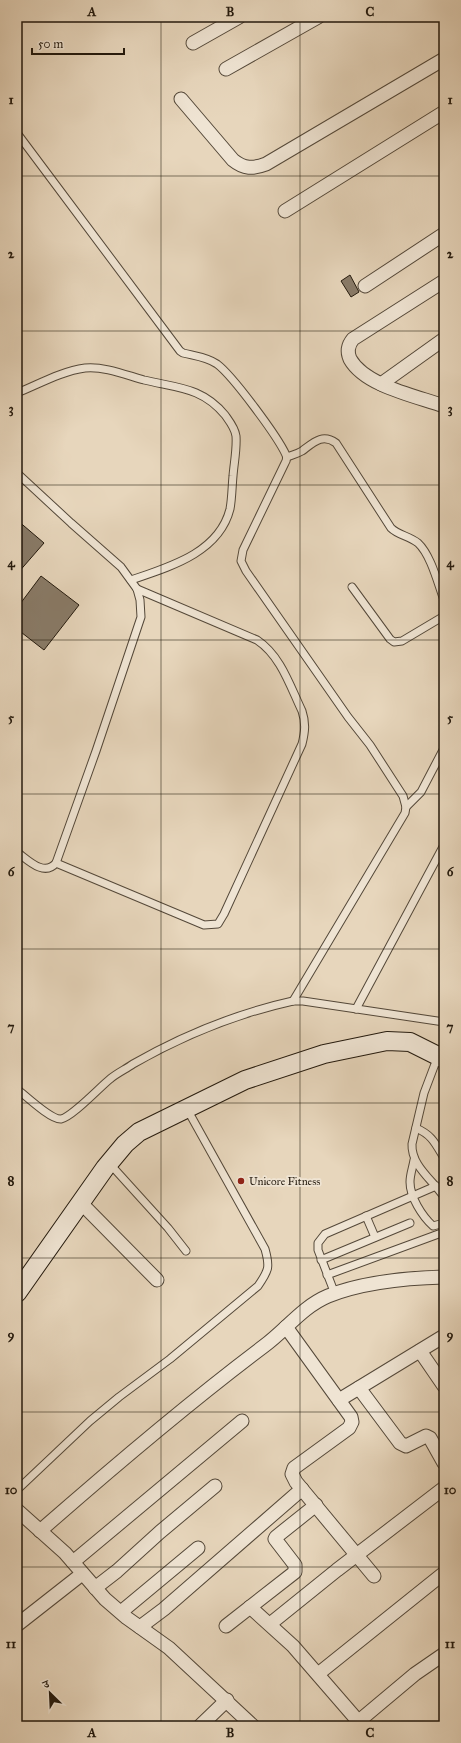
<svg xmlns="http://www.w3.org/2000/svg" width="461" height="1743" viewBox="0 0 461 1743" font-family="'IM FELL Great Primer','Noto Serif Devanagari',serif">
<rect width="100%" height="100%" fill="#e7d6bc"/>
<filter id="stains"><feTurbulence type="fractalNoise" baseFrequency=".005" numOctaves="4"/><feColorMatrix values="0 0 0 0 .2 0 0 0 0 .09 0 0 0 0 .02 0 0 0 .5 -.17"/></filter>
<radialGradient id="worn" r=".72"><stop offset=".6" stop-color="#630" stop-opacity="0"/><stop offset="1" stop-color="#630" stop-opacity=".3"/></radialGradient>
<!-- building -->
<g fill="#897b68" stroke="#23190d">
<path d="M350,275l9,17 -8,5 -10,-16z"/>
<path d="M17,520l27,23 -27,31z"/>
<path d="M41,576l38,29 -35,45 -27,-21v-21z"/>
</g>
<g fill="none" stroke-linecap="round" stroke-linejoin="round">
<!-- lane casing -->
<g stroke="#544839" stroke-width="9">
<g id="lane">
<path d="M17,133l163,218 3,2c12,3 24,4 34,11 16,12 61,73 69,91 1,3 1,5 -1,8l-42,87 -2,11 5,10 102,146 22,28 33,51 3,11 -1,6 -112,188"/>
<path d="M17,393c22,-9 45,-22 68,-25 19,-2 41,7 59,12 33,8 58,7 81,35 5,7 10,13 11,21 1,13 -2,27 -3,40 -1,10 -1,22 -3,33 -11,44 -61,58 -99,71"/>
<path d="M287,457c5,-2 10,-3 15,-6 11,-8 20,-18 34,-8l55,85c7,7 18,8 27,15 13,12 20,41 26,57"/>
<path d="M17,473l54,50 50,44 16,22 3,11 1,17 -45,134 -40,112c-12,14 -28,-3 -39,-11"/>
<path d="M352,587l38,52 4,3 8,-1 42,-25"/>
<path d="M406,807l15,-15 23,-44"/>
<path d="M56,863l148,62 14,-1 6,-10 78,-170c3,-12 4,-21 0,-33 -12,-25 -21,-55 -45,-71l-120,-51"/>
<path d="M356,1009l88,-164"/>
<path d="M438,1056l-14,37 -12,51c-1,22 21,36 32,53"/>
<path d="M17,1089c9,7 34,31 44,30 11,-2 39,-32 49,-40 7,-6 16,-10 23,-15 49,-28 106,-51 160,-63h10l141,21"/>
<path d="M416,1128c16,7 19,15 28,30"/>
<path d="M414,1160c-1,7 -4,14 -4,22 0,15 12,34 23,44l11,-3"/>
<path d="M110,1164l58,64 18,23"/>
<path d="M366,1216l9,21"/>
<path d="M321,1260l89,-37"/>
<path d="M327,1275l117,-43"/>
<path d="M335,1294l-17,-44v-7l7,-9 111,-48"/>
<path d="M17,1490l73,-69 29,-24 51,-38 88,-73c11,-16 12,-19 7,-37l-78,-140"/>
</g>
</g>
<!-- street casing -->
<g stroke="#544839" stroke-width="15">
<g id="street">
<path d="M193,43l46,-26"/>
<path d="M226,69l92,-52"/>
<path d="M181,99l52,61c11,9 20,9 33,4l178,-105"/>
<path d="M285,211l159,-99"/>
<path d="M444,281l-91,58c-5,6 -6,13 -3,20 15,27 66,37 94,47"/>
<path d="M365,286l79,-52"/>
<path d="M381,384l63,-45"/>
<path d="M81,1203l76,77"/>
<path d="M286,1327l65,90 1,5 -3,6 -55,40 -2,6 4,8 78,94"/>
<path d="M420,1351l24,35"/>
<path d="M359,1388l41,55 6,3 20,-10 4,2 14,25"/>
<path d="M339,1400l105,-64"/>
<path d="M17,1510l48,43 40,46 22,19 42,30 84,78"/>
<path d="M40,1531c73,-64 147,-127 224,-185 22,-16 38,-39 64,-50 35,-14 78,-18 116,-19"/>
<path d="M73,1562l169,-141"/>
<path d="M95,1588l22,-17 43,-39 55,-46"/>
<path d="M250,1607l43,39 65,75"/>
<path d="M121,1612l77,-64"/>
<path d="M270,1624l67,-54 107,-82"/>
<path d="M17,1625l65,-51"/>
<path d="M226,1626l69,-54v-7l-20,-26 1,-2 40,-32"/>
<path d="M140,1627l24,-18 138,-120"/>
<path d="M318,1674l126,-101"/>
<path d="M200,1726l27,-26"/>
<path d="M353,1726l62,-52 29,-20"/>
</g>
</g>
<!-- secondary casing -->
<g stroke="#23190d" stroke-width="20">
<path id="secondary" d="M17,1293l88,-125 20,-24 14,-12 106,-52 79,-26 63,-13 23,1 34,17"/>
</g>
<!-- lane -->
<use href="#lane" stroke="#efe4d3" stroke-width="7"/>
<!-- street -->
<use href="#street" stroke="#efe4d3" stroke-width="13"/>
<!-- secondary -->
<use href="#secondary" stroke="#efe4d3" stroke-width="18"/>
</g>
<!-- grid -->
<path fill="none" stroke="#23190d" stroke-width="1" stroke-opacity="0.55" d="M161,17v1709M300,17v1709M17,176h427M17,331h427M17,485h427M17,640h427M17,794h427M17,949h427M17,1103h427M17,1258h427M17,1412h427M17,1567h427"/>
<!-- markers -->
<circle fill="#8f2418" stroke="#efe4d3" stroke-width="1.5" cx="241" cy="1181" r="4"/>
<g text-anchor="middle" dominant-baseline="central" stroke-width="3.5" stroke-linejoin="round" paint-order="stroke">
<!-- poi labels -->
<g font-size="11" fill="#23190d" stroke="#efe4d3" text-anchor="start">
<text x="249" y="1181">Unicore Fitness</text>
</g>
</g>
<!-- margin -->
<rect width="461" height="1743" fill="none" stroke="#e7d6bc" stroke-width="44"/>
<!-- north arrow -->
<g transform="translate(50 1693) rotate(336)" stroke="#efe4d3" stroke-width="3" paint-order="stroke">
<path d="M0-3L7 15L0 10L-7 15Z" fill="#23190d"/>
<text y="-6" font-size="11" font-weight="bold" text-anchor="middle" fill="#23190d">उ</text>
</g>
<!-- scale -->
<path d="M32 48v6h92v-6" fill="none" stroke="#23190d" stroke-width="2"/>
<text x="38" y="48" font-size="12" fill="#23190d" stroke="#efe4d3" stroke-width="3" paint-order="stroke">50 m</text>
<rect x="22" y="22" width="417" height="1699" fill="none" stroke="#23190d" stroke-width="1.5"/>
<g font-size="13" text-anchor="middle" font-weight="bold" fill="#23190d">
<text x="92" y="16">A</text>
<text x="230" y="16">B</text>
<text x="370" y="16">C</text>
<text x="11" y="104">1</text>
<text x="450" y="104">1</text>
<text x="11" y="258">2</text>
<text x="450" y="258">2</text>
<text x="11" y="413">3</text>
<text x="450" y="413">3</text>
<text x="11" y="567">4</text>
<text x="450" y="567">4</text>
<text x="11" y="722">5</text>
<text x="450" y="722">5</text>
<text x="11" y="876">6</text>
<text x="450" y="876">6</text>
<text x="11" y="1031">7</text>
<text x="450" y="1031">7</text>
<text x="11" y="1185">8</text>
<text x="450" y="1185">8</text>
<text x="11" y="1339">9</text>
<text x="450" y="1339">9</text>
<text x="11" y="1494">10</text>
<text x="450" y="1494">10</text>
<text x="11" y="1648">11</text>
<text x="450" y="1648">11</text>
<text x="92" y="1737">A</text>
<text x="230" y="1737">B</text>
<text x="370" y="1737">C</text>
</g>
<rect width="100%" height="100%" filter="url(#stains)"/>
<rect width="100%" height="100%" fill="url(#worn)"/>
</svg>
